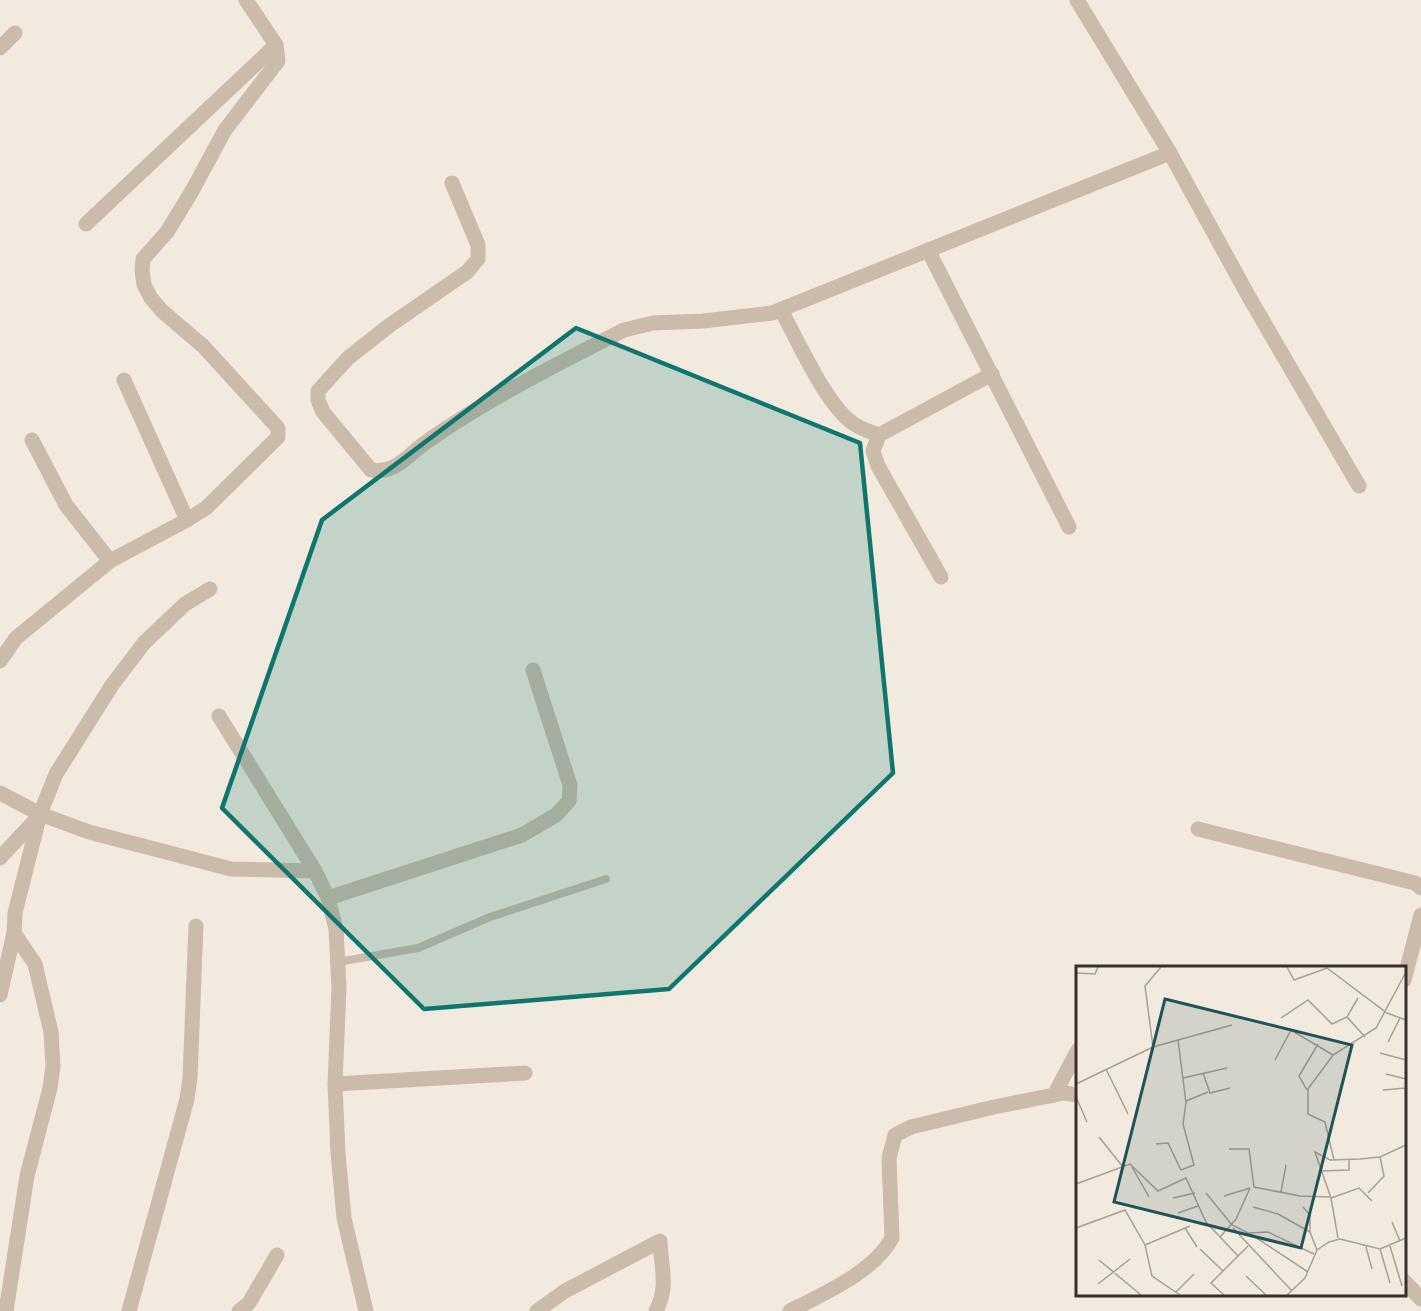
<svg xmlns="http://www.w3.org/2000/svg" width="1421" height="1311" viewBox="0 0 1421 1311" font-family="'Noto Sans',sans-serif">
<rect width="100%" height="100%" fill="#f2eadf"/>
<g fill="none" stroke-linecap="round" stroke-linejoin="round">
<!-- lane -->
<path stroke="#cabbab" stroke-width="8" d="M338,962l80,-14 72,-31 116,-38"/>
<!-- street -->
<g stroke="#cabbab" stroke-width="15">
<path d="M1077,0l93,153 79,144 110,189"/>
<path d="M0,48l15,-15"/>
<path d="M452,183l26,62v14l-11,13 -77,53 -42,33 -30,33v9l5,12 48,58c25,5 38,-17 58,-30 62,-43 129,-76 195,-110l29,-7 50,-2 69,-8 398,-160"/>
<path d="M86,224l190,-179"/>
<path d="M928,250l141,277"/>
<path d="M781,310c16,29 46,97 73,114 7,5 17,8 25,11"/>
<path d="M124,380l63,140"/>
<path d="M32,440l34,65 44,56"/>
<path d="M941,577l-63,-111 -5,-15 6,-16 113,-61"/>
<path d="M0,661l16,-23 94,-77 77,-41 19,-12 72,-71v-9l-75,-82 -41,-35 -11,-13 -7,-13 -2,-15 1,-11 24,-27 25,-41 33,-61 53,-69 -2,-16 -30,-45"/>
<path d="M219,716l96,155 13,27"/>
<path d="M0,793l40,21 49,18 142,37 84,2"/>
<path d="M1198,829l217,54 6,5"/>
<path d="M0,858l39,-42"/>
<path d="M1404,980l17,-65"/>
<path d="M0,995l14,-62"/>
<path d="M335,1084l190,-11"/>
<path d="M1054,1095l24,-45"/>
<path d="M1404,1281l17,18"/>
<path d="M6,1311l21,-135 23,-88 3,-22 -2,-34 -16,-68 -21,-31 1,-20 25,-99 16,-40 56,-89 32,-42 41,-39 25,-15"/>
<path d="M129,1311l58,-212 3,-21 6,-152"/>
<path d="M239,1311l10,-8 28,-48"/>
<path d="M366,1311l-22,-93 -6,-65 -3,-69 4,-97 -3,-58 -8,-31 194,-63 34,-20 13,-14 1,-16 -37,-115"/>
<path d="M537,1311l28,-20 95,-50c1,27 9,45 -4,70"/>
<path d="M790,1311c33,-17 84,-39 102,-73l-3,-80 6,-23 16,-8 83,-20 70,-14 14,2"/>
</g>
</g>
<!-- marked area -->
<path fill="#0f766e" fill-opacity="0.2" stroke="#0f766e" stroke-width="4.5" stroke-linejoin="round" d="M576,328l284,115 33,330 -224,216 -245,20 -202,-201 100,-288z"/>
<!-- overview -->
<g transform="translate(1076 966)">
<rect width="330" height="330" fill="#f2eadf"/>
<path fill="none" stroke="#a89f97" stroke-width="1.5" d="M211,1l7,13 33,-12 60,45 19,7M0,7l19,1 3,-7M271,51l18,20M205,52l27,-18 24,24 15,-7 11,-19M312,76l12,-24M77,81l-8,-61 16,-19M304,87l26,7M199,94l16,-30 42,25M30,103l22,45M127,107l7,20 20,-5M310,108l20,5M107,112l44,-10M330,116v39M0,118l77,-37 79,-22M231,124l-8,-14 19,-32M307,124l23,-2M0,131l11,25M110,135l22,-9M23,171l24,30M80,178l12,-1 13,27 13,-5 -11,-41 3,-21 -8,-63M153,183h20l5,38 46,9 30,1M258,194l-9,-38 -17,-8v-25l25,-34 43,-27 30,-56M56,201l17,30M244,205l29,-1v-11M0,218l54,-20 28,27 28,-13 20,44 32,34M205,226l5,-27M130,227l26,32 16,8 20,-1 46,22M292,227l16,-17 -4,-19M148,230l26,-8M97,232l22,-5M255,232l28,-10 13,13M177,241l25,7 32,18M227,241l7,8v17l7,18M102,247l20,-7M316,256l8,19M0,262l49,-18 20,35 7,31 28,19M109,262l12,19M157,262l59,63M173,267l59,39M144,271l16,-18 14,-31M262,272l-7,-40 -16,-46 15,8 30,-1 20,-2 26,-12M69,279l45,-19M314,280l12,40M290,281l6,22M124,283l23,22M304,283l10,34M23,294l42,35M170,310l20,19M22,318l32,-25M100,326l18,-18M148,329l-13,-12 37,-37M211,329l18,-17 12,-28 12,-8 11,-3 40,10 26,-11"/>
<path fill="#205259" fill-opacity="0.15" stroke="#205259" stroke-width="3" d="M89,33l187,46 -51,203 -187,-46z"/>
<rect width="330" height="330" fill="none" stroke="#382f2a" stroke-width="3"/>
</g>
</svg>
